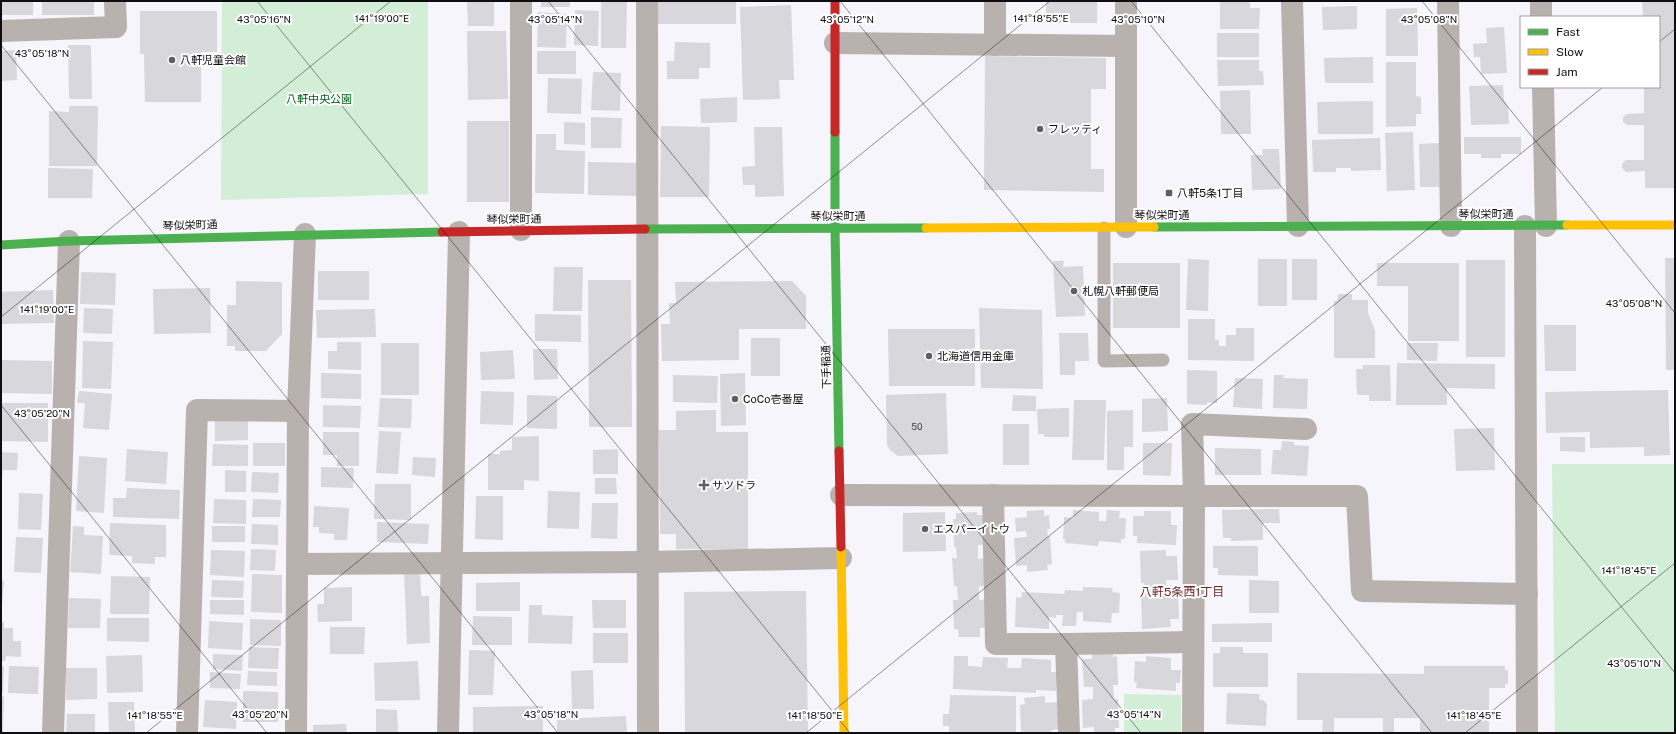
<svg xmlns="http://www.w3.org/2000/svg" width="1676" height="734" viewBox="0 0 1676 734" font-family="'Public Sans','Noto Sans JP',sans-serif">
<rect width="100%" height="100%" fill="#f6f5fb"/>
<!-- green -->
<g fill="#d3eed7">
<path d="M222,1h206v193l-207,6z"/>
<path d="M1552,464h123v269h-120z"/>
<path d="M1124,694l57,1v38h-57z"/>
</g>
<!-- building -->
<g fill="#d8d7dc">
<rect x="1" y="1" width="32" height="14"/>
<rect x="42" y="1" width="52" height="14"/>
<path d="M467,1h27v25h-26z"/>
<rect x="541" y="1" width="29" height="6"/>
<path d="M601,1h26l-1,47h-25z"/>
<path d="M656,1h80v23h-79z"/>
<rect x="1046" y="1" width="51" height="22"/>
<path d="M1220,1h30v7h10l-1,21h-39z"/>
<path d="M1642,1h33v187h-30v-17l-19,1 -4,-4v-4l4,-4h18v-35h-17l-4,-3v-5l4,-3 17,-1v-26h15v-70h-16z"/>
<path d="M791,5l3,75h-15l1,19 -37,1 -3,-93z"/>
<path d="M1357,6v23l-34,1 -1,-23z"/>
<path d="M1417,8l1,48h-32v-47z"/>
<path d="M575,10l24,1 -1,35 -24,-1z"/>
<path d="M140,11h77v41h-16v50h-56l-1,-48h-4z"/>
<path d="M538,12l29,2 -1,34 -29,-1z"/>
<path d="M1504,27l3,46 -26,1 -1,-17h-6l-1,-13 14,-1 -1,-15z"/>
<path d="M467,31h39l2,68 -40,1z"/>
<rect x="1217" y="33" width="42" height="24"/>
<path d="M675,42l35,1v25h-11v11h-32v-18h7z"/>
<path d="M68,45h23l1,54h-23z"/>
<path d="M16,50l1,30 -16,1v-30z"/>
<rect x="537" y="51" width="39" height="23"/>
<path d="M985,56l121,2v31h-15v80h13v23l-120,-2z"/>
<path d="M1373,57v26h-48l-1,-25z"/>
<path d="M1217,60h42v11h4l1,14 -46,1z"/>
<path d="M1386,62h30v34l5,1v17h-5v12l-30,1z"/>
<path d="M593,72l28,1 -1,38 -29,-1z"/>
<path d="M548,78l34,1 -1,35 -34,-1z"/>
<path d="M1503,85l1,15 4,7 1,17 -38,1 -2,-39z"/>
<path d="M1250,90l1,44h-30l-1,-43z"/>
<path d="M737,97v25l-36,1 -1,-24z"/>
<path d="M1373,101v33h-55l-1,-32z"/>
<path d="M69,106h29l-1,60h-48v-55l20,1z"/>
<path d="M591,117l31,1 -1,30h-30z"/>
<rect x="467" y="121" width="42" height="81"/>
<path d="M564,122l21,1v22l-21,-1z"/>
<path d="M661,126l49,1 -1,70h-49z"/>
<path d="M754,127h28l2,69 -29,1v-12h-12l-1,-18 13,-1z"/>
<path d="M1413,132l2,58 -28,1 -2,-58z"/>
<path d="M536,134h20v16l29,1 -1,43 -49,-1z"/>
<path d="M1464,137h57v17h-20v4h-20v-4h-17z"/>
<path d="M1380,138l1,32 -30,1v-3h-15v4h-23l-1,-32z"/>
<path d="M1439,143l1,44h-20l-1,-43z"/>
<path d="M1262,149h17l2,40 -29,1 -1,-35h12z"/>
<path d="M588,162l50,1 -1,33 -49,-1z"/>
<path d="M48,168l45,1 -1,29h-44z"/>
<path d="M1665,258h10v112h-9z"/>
<path d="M1188,259l21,1 -1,51 -22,-1z"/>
<rect x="1258" y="259" width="29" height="47"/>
<rect x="1292" y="259" width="25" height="41"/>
<rect x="1466" y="260" width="39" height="97"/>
<path d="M1053,261h11l-1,6 20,-1 2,50 -29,1z"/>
<rect x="1113" y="263" width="67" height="65"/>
<path d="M1377,263h82v78h-51v-55h-31z"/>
<path d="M554,267h29l-1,44h-29z"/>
<rect x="318" y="271" width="51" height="29"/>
<path d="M81,272l35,1 -1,32 -35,-1z"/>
<path d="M588,280h43l1,147h-43z"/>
<path d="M236,281l46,1v52l-16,17h-31v-5h-8v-41h9z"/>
<path d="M792,281l14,15v33h-67v31l-77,1 -1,-37h9l-1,-21h7l-1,-21z"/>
<path d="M210,288l1,45 -57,1 -1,-45z"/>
<path d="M53,290l1,33 -53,1v-32z"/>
<path d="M1338,294h14v6h16v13l7,17v28h-41v-57h3z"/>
<path d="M84,308l29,1 -1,25 -29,-1z"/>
<path d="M979,308l63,2 1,79 -62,-1z"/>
<path d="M375,309l1,28 -59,1 -1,-28z"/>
<path d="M535,314l46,1v27l-46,-1z"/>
<path d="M1188,319h27v21h4v6h7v-11h10v-7h18v33l-66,-1z"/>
<path d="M1544,325h32v46h-31z"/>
<path d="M888,329h87v57h-86z"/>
<path d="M1059,333h29l1,28h-14v14h-15z"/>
<rect x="751" y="338" width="29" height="38"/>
<path d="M83,341l30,1 -2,47 -29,-1z"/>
<path d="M337,342h24v28l-33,-1v-18h9z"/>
<rect x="381" y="343" width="38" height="52"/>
<path d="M1407,343h31l-1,18 -30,-1z"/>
<path d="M533,349h24l1,30 -24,1z"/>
<path d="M513,350l2,29 -34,1 -1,-28z"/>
<path d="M1,360l51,1v33l-51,-1z"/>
<path d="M1397,363l98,1v25l-48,-1v17h-51z"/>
<path d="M1363,365h27l1,36h-22v-6h-12l-1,-26h7z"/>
<path d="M1187,370l30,1v32l-10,-1v3l-20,-1z"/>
<path d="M321,373l40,1v25l-40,-1z"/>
<path d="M745,373l1,52 -25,1 -1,-52z"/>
<path d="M673,375l45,1 -1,27 -44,-1z"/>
<path d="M1274,375h10l-1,3 25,1 -1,30 -34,-1z"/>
<path d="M1235,378l28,1 -1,30 -29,-2z"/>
<path d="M1668,390l2,65 -26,1v-9l-54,1v-16l-44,1 -1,-41z"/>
<path d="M79,391l33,3 -3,36 -26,-2 2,-25h-8z"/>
<path d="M481,391l33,1 -1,33 -33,-1z"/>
<path d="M946,393l2,61 -50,2 -8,-6 -3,-5 -1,-50z"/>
<path d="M527,395l30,1v33l-30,-1z"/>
<path d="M1013,395l23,1v15h-24z"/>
<path d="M380,398l32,1 -1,29 -33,-1z"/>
<path d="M1167,398l1,33 -26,1v-33z"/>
<path d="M1074,400h32l-2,60h-32z"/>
<path d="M1,403h47v39l-47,-1z"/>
<path d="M323,405l38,1 -1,22 -37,-1z"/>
<path d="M1069,408v29h-25v-3h-6l-1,-25z"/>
<path d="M716,410v22h32v117h-72v-15h-16l-1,-104h17v-19z"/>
<path d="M1133,410v37h-9v23h-17v-59z"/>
<path d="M248,418v22l-33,1v-22z"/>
<rect x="1003" y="424" width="26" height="41"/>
<path d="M1494,428l1,42 -39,1 -2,-42z"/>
<path d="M379,431l22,1 -3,42 -22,-1z"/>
<path d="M323,432h36v34h-22v-11h-14z"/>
<path d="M539,436v45l-15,-1v10h-36v-36h12v-3l12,-1v-13z"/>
<path d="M1560,437h25v15l-25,-1z"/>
<path d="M1282,441l12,1v3l15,1 -2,30 -36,-2 2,-24h8z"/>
<rect x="253" y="443" width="32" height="23"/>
<path d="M1143,443h29l-1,33 -28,-1z"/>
<path d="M213,444l35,1v21h-36z"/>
<path d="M1215,448l46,1v26h-46z"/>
<path d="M127,449l41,3 -2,32 -41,-3z"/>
<path d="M618,449v25h-25v-24z"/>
<path d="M1,452l17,1 -1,17h-14l-1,7h-1z"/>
<path d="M79,456l28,2 -3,55 -28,-2z"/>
<path d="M413,457l23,1 -1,19 -23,-2z"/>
<path d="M321,467l33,1 -1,20 -32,-1z"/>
<path d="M225,470l21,1v21h-21z"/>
<path d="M252,472l27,1 -1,20 -27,-1z"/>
<path d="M595,478h21l1,16h-22z"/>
<path d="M375,484h36v36l-37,-1z"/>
<path d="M127,488l53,2 -1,29 -66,-2v-19h13z"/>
<path d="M548,491l32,1 -1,37 -32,-1z"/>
<path d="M19,493l24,1 -2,36 -23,-1z"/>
<path d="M476,496h27v44l-28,-1z"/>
<path d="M214,499l32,1v24l-33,-1z"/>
<path d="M253,499l28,1 -1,17h-28z"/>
<path d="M592,503h26l-1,36 -26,-1z"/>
<path d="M314,506l35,2 -2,32h-13v-6l-15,-1v-6h-6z"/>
<path d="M1279,509l1,14h-17v17l-32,1v-3h-8l-1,-28z"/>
<path d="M1044,510v6l5,-1 1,14h-3l1,7h2l2,28 -5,1 1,5 -21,2v-7l-11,1 -2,-28 13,-1 -1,-6 -10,1 -1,-14 12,-1v-6z"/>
<path d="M1073,510l26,2v9h7l1,-11 13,1 -1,7h7l-1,21h-4v4l-22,-2 -1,5 -33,-3v-4h-2l1,-22 9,1z"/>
<path d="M1144,511h27v14h6l-1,20 -39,-2v-7h-4v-20h11z"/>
<path d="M945,512l1,39 -43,1v-39z"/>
<path d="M977,512v3h10l1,30h-10v14l10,-1 1,28h-10v14l10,-1 1,28 -10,1v9h-21l-1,-8h-4l-1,-29h5l-1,-14h-3l-2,-28h5l-1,-11h-2l-1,-28h3v-6z"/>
<path d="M377,522l52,2 -1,20 -51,-2z"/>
<path d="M110,523l56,2v32h-11v7l-23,-1v-7l-23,-1z"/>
<path d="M252,524l26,1v20l-27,-1z"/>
<path d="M73,526l11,1v8l19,1 -2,38 -31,-2z"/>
<rect x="212" y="526" width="33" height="16"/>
<path d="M16,537l27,1 -2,35 -27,-1z"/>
<path d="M1213,546h45v30l-40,-1v-7h-5z"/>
<path d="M251,549l25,1 -1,21 -25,-1z"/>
<path d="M211,550l34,1 -1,26 -34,-2z"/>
<path d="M1166,550v6h11l1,24h-12l1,15h11l1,24h-9l1,8 -29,2 -1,-32h4l-1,-14h-3l-1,-32z"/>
<path d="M420,570l1,26h8l1,47 -23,1 -3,-73z"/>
<path d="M252,574l30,1v38l-31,-1z"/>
<path d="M111,576l39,1 -1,37h-39z"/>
<path d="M212,580l32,1 -1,17 -32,-1z"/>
<path d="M1249,580l30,1v32h-30z"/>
<path d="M1,581h3l-2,24h-1z"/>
<path d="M520,582v29h-44v-28z"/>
<path d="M352,587v34l-34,1 -1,-18h7v-16z"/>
<path d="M1083,587l30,1 -1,4 8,1 -1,20h-7l-1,10 -28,-2v-9h-6l-1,14h-14l1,-11h-7v3l-7,-1v12l-34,-2 1,-30 5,1 1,-6 42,2 1,-4 18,1z"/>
<path d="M806,591l2,142h-123l-1,-141z"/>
<path d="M69,598l32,1 -1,29h-32z"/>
<path d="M210,600h34v15l-34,-1z"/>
<path d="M592,600h34v28h-33z"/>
<path d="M529,605h13v10l31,1 -1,28 -44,-1z"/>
<path d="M473,616l39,1v28h-40z"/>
<path d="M107,618h42v24l-42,-1z"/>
<path d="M250,619l31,1v26l-31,-1z"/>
<path d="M209,621l34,2 -1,27 -34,-2z"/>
<path d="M1,622h3v6h9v13h8v16l-15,-1 -1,5h-4z"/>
<path d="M1272,623v19h-60v-18z"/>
<path d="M330,627h35l-1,27h-34z"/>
<rect x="593" y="633" width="35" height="30"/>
<path d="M249,647l30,1 -1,21 -30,-1z"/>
<path d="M1220,647h23v6h25v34h-55v-34h7z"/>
<path d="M469,650l26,1 -2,44h-25z"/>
<path d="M1113,650v7l4,-1 1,29h-5l1,14h4l1,29h-4v5h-21v-6l-11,1 -1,-28 11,-1v-12h-9l-2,-28h10v-8z"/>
<path d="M213,654l30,1 -1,16 -29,-2z"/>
<path d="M142,655l1,37 -36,1 -1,-37z"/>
<path d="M954,656h14v10l14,1 1,-10 25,1 -1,10h14l1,-10 29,2v12h6l-1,19 -20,-1v3l-83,-4z"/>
<path d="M1146,656l25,2v12h10l-1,13h-4v8l-40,-3 1,-6h-3l1,-21 11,1z"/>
<path d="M418,661l2,39 -45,1 -1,-38z"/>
<path d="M1,666h3l-1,26h-2z"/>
<path d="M9,666l30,1 -1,27 -30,-1z"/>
<path d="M1424,666h81v4h3v14h-3v4h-16v45h-69v-15h-26v15h-11v-15h-49v15h-12l1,-13h-26v-47l127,1z"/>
<path d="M66,668h31v31l-31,1z"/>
<path d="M593,670l1,39h-22l-1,-38z"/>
<path d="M248,671l29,1v14l-30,-1z"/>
<path d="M210,672l31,2 -1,15 -30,-1z"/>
<path d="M243,691l35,1v30h-35z"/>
<path d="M1227,693l33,1 -1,6h4l4,4 -1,22 -40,-2z"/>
<path d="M950,695l66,1v37h-67v-7h-6v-12h6z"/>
<path d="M1,696l3,1 -1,36h-2z"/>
<path d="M1045,696v7l13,-1 2,27 -9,1 1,3h-31l-1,-28 5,-1 -1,-6z"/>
<path d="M205,700l32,2 -1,27 -33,-2z"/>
<path d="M108,702h26l1,31h-26z"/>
<path d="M543,706v27h-70v-26z"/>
<path d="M376,709l21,1 1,23h-22z"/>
<path d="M67,714h28v19h-29z"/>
<path d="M626,716l1,17h-70v-14z"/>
<path d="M346,724l1,9h-34v-8z"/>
</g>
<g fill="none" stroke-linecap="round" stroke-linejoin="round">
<!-- lane -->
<path stroke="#b9b1ae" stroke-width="13" d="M1104,228v133l59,-1"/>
<!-- street -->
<g stroke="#b9b1ae" stroke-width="22">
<path d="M521,1v229"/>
<path d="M647,1l1,732"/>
<path d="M995,1v44"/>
<path d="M1126,1v226"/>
<path d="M1292,1l6,225"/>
<path d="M1448,1l3,225"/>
<path d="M1541,1v16"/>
<path d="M1,31l115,-4 -1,-26"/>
<path d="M835,43l291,3"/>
<path d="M1543,87l3,139"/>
<path d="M1525,226l2,507"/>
<path d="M1306,429l-114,-5 2,72h163l5,95 165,3"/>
<path d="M841,495l353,1 -1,237"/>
<path d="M993,495l3,149h70l127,-2"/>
<path d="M298,564l350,-2 193,-4"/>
<path d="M1066,644l3,89"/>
<path d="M53,733l16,-492"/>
<path d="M187,733l10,-323 101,1"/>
<path d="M296,733l2,-322 7,-177"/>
<path d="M448,733l11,-501"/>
</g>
<!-- fast -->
<g stroke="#4caf50" stroke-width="9">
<path d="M835,132v96l4,223"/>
<path d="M1154,227l413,-2"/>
<path d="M645,229l281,-1"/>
<path d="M1,245l68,-4 373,-9"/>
</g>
<!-- slow -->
<g stroke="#ffc107" stroke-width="9">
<path d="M1567,225h108"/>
<path d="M926,228l228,-1"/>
<path d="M841,547l3,186"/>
</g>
<!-- jam -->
<g stroke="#c62828" stroke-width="9">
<path d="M835,1v131"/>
<path d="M442,232l203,-3"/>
<path d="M839,451l2,96"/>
</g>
</g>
<!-- ticks -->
<path fill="none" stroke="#0e0d11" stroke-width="1" stroke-opacity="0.45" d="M257,1l593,732M548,1l593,732M840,1l592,732M1131,1l544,672M1422,1l253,312M1659,42l16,-13M1,45l557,688M1,317l390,-316M1,405l266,328M146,733l904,-732M806,733l797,-646M1465,733l210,-170"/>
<!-- markers -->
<g fill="#5f5e63" stroke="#fff" stroke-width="1.5">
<circle cx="172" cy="60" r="4"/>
<circle cx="1040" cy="129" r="4"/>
<rect x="1165" y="189" width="8" height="8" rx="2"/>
<circle cx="1074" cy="291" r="4"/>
<circle cx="929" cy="356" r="4"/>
<circle cx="735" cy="399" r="4"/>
<path d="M702 479h4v4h4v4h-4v4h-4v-4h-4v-4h4z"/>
<circle cx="925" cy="529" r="4"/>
</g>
<g text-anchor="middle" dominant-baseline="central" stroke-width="4" stroke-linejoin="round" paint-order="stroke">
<!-- number labels -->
<g font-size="9" fill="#404044">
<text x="917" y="426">50</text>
</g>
<!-- poi labels -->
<g font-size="11" fill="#0e0d11" stroke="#fff" text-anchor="start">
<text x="180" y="60">八軒児童会館</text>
<text x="1048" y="129">フレッティ</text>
<text x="1177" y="193">八軒5条1丁目</text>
<text x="1082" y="291">札幌八軒郵便局</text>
<text x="937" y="356">北海道信用金庫</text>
<text x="743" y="399">CoCo壱番屋</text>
<text x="712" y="485">サツドラ</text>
<text x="933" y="529">エスパーイトウ</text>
</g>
<!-- park labels -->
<g font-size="11" fill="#04641b" stroke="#fff">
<text x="319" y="99">八軒中央公園</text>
</g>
<!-- street labels -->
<g font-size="11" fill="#0e0d11" stroke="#fff">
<text x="1486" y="214">琴似栄町通</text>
<text x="1162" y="215">琴似栄町通</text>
<text x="838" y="216">琴似栄町通</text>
<text transform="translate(514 219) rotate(-1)">琴似栄町通</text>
<text transform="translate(190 225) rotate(-2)">琴似栄町通</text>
<text transform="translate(826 367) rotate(-91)">下手稲通</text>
</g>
<!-- neighbourhood labels -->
<g font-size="12" fill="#6c2629" stroke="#fff">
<text x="1182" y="592">八軒5条西1丁目</text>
</g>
</g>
<g font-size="10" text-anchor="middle" fill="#0e0d11" stroke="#fff" stroke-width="4" stroke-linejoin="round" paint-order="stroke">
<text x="382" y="22">141°19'00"E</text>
<text x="1041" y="22">141°18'55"E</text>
<text x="555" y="23">43°05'14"N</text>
<text x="1138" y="23">43°05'10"N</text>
<text x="264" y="23">43°05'16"N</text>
<text x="847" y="23">43°05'12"N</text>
<text x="1429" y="23">43°05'08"N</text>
<text x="42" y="57">43°05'18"N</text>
<text x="1634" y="307">43°05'08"N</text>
<text x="47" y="313">141°19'00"E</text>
<text x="42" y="417">43°05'20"N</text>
<text x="1629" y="574">141°18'45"E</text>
<text x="1634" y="667">43°05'10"N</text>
<text x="260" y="718">43°05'20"N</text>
<text x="551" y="718">43°05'18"N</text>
<text x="1134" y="718">43°05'14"N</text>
<text x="155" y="719">141°18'55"E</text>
<text x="815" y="719">141°18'50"E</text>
<text x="1474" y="719">141°18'45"E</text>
</g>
<!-- border -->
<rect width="1676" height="734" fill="none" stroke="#0e0d11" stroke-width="4"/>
<!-- legend -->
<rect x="1520" y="16" width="140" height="72" fill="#ffffff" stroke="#9f9ea0"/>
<rect x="1528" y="29" width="20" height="6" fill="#4caf50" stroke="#9f9ea0"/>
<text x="1556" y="36" font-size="12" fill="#0e0d11">Fast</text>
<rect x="1528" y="49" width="20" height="6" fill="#ffc107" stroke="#9f9ea0"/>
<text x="1556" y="56" font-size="12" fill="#0e0d11">Slow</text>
<rect x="1528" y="69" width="20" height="6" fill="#c62828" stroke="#9f9ea0"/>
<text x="1556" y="76" font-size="12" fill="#0e0d11">Jam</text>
</svg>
